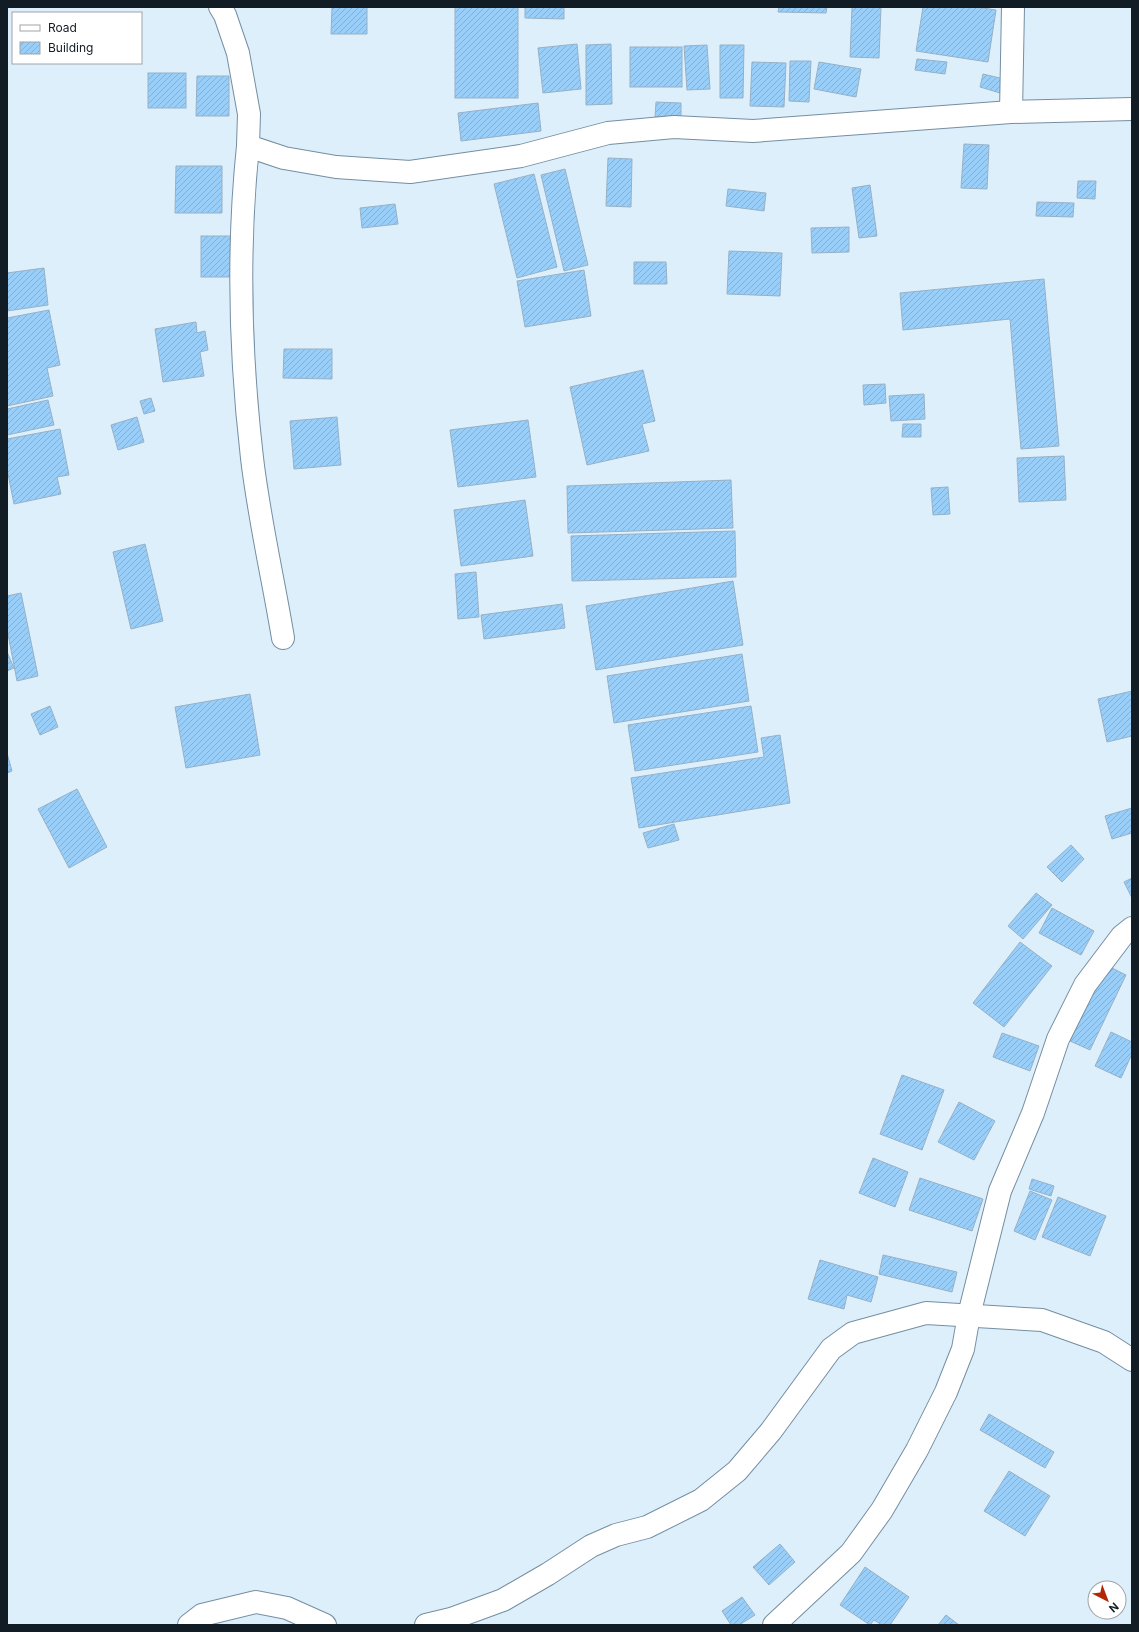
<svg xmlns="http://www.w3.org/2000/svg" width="1139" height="1632" viewBox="0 0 1139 1632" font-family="Inter,sans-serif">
<defs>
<pattern id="building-hatch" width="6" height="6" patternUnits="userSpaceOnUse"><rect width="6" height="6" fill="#99cef9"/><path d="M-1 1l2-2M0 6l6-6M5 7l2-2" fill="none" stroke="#83b0d5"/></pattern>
</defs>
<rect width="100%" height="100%" fill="#deeffc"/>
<!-- building -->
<g fill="url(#building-hatch)" stroke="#96b1c6">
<path d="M332,7h35v27h-36z"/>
<rect x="455" y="7" width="63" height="91"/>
<path d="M525,7h39v12l-39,-1z"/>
<path d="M779,7h48l-1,6 -48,-1z"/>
<path d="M852,7h29l-2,51 -29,-1z"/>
<path d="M923,7h54l19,3 -8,52 -72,-11z"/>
<path d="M577,44l4,45 -38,4 -5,-45z"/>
<path d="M611,44l1,60 -26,1v-60z"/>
<path d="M707,45l3,44 -23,1 -3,-44z"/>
<path d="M720,45h24l-1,53h-23z"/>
<rect x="630" y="47" width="52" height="40"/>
<path d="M917,59l30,3 -2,12 -30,-4z"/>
<path d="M790,61h21l-2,41 -20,-1z"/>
<path d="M752,62l34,1 -2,44 -34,-1z"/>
<path d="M819,62l42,7 -5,28 -42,-8z"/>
<rect x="148" y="73" width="38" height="35"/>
<path d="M983,74l21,5 -4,14 -20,-6z"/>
<path d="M197,76h32v40h-33z"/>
<path d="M656,102l25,1v15l-26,-1z"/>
<path d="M538,103l3,28 -80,10 -3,-28z"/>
<path d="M964,144l25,1 -2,44 -26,-1z"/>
<path d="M608,158l24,1 -1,48 -25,-1z"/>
<path d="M176,166h46v47h-47z"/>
<path d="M565,169l23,96 -24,6 -23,-96z"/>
<path d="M534,174l23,93 -40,11 -23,-94z"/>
<path d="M1078,181h18l-1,18 -18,-1z"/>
<path d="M870,185l7,51 -18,2 -7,-50z"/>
<path d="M728,189l38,4 -2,18 -38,-5z"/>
<path d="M1037,202l37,1 -1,14 -37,-1z"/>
<path d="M395,204l3,20 -36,4 -2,-20z"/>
<path d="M849,227v25l-37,1 -1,-25z"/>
<rect x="201" y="236" width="33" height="41"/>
<path d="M729,251l53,2 -2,43 -53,-2z"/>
<path d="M634,262h32l1,22h-33z"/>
<path d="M44,268l4,37 -41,6v-38z"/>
<path d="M584,270l7,46 -66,11 -8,-46z"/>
<path d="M1044,279l15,167 -38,3 -11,-130 -107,11 -3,-37z"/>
<path d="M49,310l11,55 -13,3 6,28 -46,10v-88z"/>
<path d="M196,322l1,11 8,-2 3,19 -8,2 4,24 -41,6 -8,-53z"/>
<path d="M284,349h48v30l-49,-1z"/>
<path d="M643,370l12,51 -13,3 7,27 -62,14 -17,-78z"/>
<path d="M885,384l1,19 -22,2 -1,-20z"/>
<path d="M924,394l1,25 -34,2 -2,-25z"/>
<path d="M151,398l4,13 -11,3 -4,-13z"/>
<path d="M48,400l6,25 -47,10v-26z"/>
<path d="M137,417l7,25 -26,8 -7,-25z"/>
<path d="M337,417l4,48 -47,4 -4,-48z"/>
<path d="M528,420l8,57 -78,10 -8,-57z"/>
<path d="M903,424h18v13h-19z"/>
<path d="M60,429l9,46 -12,2 4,17 -47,10 -7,-35v-30z"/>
<path d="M1064,456l2,44 -47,2 -2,-44z"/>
<path d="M731,480l2,48 -165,5 -1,-47z"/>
<path d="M948,487l2,27 -17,1 -2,-27z"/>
<path d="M525,500l8,56 -72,10 -7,-56z"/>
<path d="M735,531l1,46 -164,4 -1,-45z"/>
<path d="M145,544l18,77 -32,8 -18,-77z"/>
<path d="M476,572l3,45 -21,2 -3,-45z"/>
<path d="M733,581l10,64 -147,25 -10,-64z"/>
<path d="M21,593l17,83 -21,5 -10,-52v-33z"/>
<path d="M562,604l3,24 -81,11 -3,-24z"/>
<path d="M7,652l7,16 -7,3z"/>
<path d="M742,654l7,47 -135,22 -7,-47z"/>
<path d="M1132,691v45l-25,6 -9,-43z"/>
<path d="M250,694l10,61 -74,13 -11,-61z"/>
<path d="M50,706l8,21 -18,8 -9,-21z"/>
<path d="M751,706l7,46 -123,19 -7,-46z"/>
<path d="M780,735l10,68 -151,25 -8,-50 133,-21 -3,-19z"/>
<path d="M7,753l5,18 -5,2z"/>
<path d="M77,789l30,58 -38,21 -31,-59z"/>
<path d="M1132,808v25l-20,6 -7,-23z"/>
<path d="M674,824l5,16 -31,8 -5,-15z"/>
<path d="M1071,845l13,14 -22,23 -15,-15z"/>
<path d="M1132,878v20l-8,-16z"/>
<path d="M1036,893l16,12 -29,34 -15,-13z"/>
<path d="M1052,908l42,23 -13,24 -42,-22z"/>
<path d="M1020,942l32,24 -48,61 -31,-24z"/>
<path d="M1106,965l20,10 -36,75 -20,-9z"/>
<path d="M1111,1032l21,10v12l-11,24 -26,-12z"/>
<path d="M1002,1033l37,13 -9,25 -37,-14z"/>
<path d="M902,1075l42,15 -22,60 -42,-16z"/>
<path d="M959,1102l36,19 -21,39 -36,-18z"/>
<path d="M873,1158l35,14 -13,35 -36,-14z"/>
<path d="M920,1178l63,21 -11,32 -63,-21z"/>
<path d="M1032,1179l22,7 -3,10 -22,-7z"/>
<path d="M1030,1191l22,9 -17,40 -21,-9z"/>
<path d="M1058,1197l48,19 -16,40 -48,-19z"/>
<path d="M883,1255l74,17 -5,20 -73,-18z"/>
<path d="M820,1260l58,17 -7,25 -24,-7 -3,14 -36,-10z"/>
<path d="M989,1414l65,38 -9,16 -65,-38z"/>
<path d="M1009,1471l41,25 -25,40 -41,-25z"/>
<path d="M780,1544l15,18 -26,23 -16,-18z"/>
<path d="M865,1567l44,30 -19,28h-8l-8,-5 -4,5 -30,-20z"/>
<path d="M742,1597l13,18 -16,10h-8l-9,-14z"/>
<path d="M946,1615l13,10h-21z"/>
</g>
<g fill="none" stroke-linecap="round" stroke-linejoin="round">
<!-- street casing -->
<g stroke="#748ea2" stroke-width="24">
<g id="street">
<path d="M220,7l5,8 13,38 11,61 -1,32 36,12 52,9 74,5 111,-16 87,-23 66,-6 79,4 258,-19 121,-3"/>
<path d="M1011,112l2,-105"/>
<path d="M248,146c-11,105 -8,208 4,312 7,60 21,120 31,180"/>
<path d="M189,1625l13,-10 54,-13 31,6 38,17"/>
<path d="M426,1625l25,-6 52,-19 45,-26 43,-28 25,-11 31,-8 54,-27 36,-29 34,-40 60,-82 22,-16 73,-20 116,7 62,22 28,18"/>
<path d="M774,1625l77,-72 31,-43 35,-60 29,-58 17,-43 6,-34 31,-124 33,-78 25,-74 27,-54 37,-49 10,-8"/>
</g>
</g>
<!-- street -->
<use href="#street" stroke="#fff" stroke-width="22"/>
</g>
<!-- border -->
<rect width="1139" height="1632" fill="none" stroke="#121c24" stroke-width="16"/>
<!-- legend -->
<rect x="12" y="12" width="130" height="52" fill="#ffffff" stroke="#a0a4a7"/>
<rect x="20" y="25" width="20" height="6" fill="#ffffff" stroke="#a0a4a7"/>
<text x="48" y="32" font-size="12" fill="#121c24">Road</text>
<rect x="20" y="42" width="20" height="12" fill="url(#building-hatch)" stroke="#a0a4a7"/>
<text x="48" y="52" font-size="12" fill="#121c24">Building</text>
<!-- north arrow -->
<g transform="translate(1107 1600) rotate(138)"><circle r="19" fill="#ffffff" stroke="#a0a4a7"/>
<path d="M0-3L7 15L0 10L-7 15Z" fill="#b32709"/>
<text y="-6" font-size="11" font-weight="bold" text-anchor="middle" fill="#121c24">N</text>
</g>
</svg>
